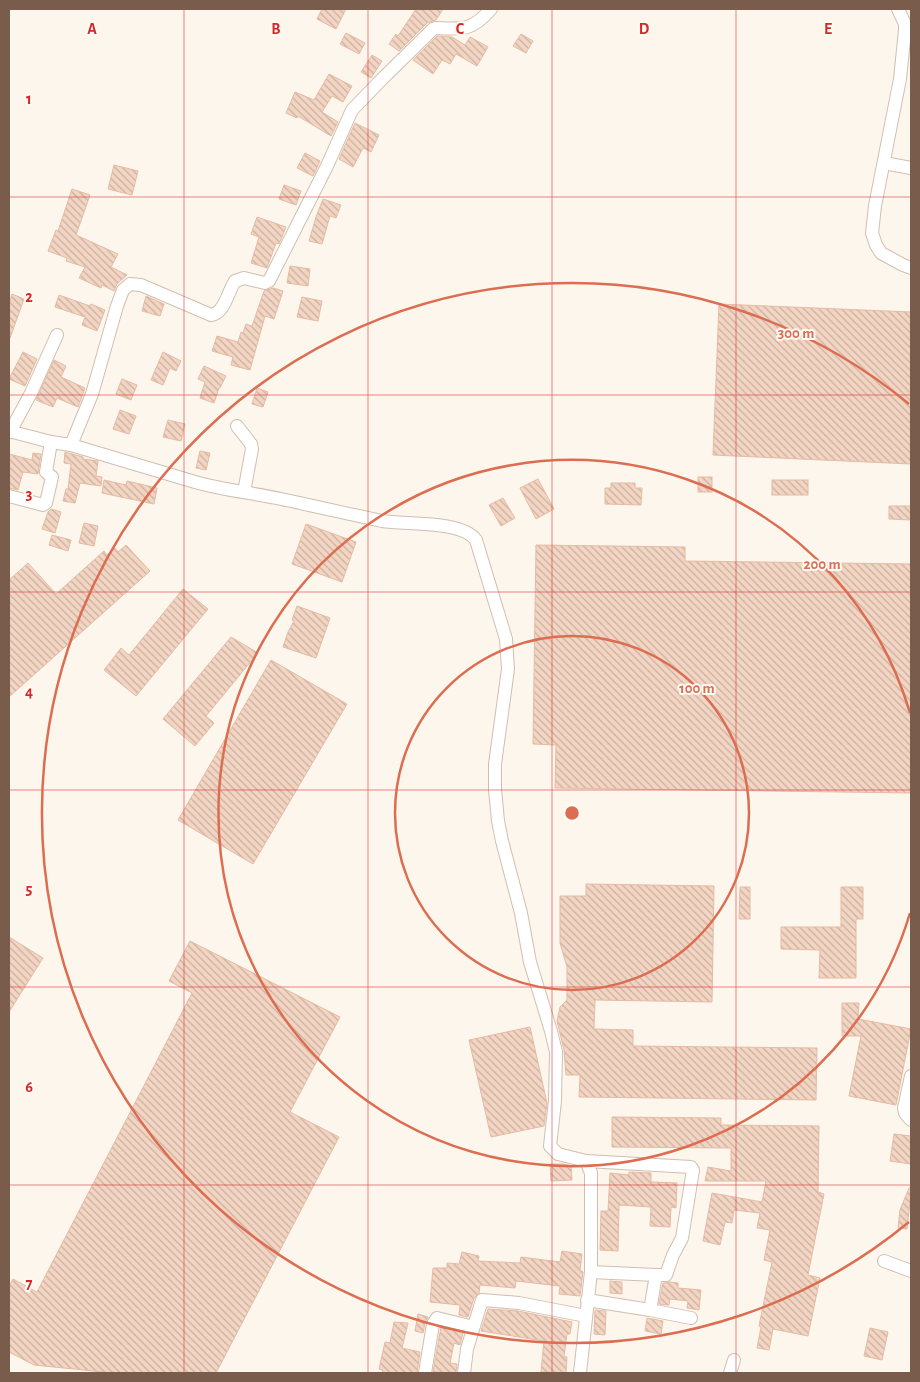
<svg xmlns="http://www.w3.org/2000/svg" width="920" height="1382" viewBox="0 0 920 1382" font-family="'Alegreya Sans',sans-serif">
<defs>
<pattern id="building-back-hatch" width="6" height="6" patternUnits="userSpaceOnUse" patternTransform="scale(1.25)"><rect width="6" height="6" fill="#f3d5c3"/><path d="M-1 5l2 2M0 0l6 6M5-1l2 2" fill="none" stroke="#cab0a1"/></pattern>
</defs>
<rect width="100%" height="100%" fill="#fdf6ec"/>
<!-- building -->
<g fill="url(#building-back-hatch)" stroke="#e6bba3">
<path d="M322,9h24l-10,20 -19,-10z"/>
<path d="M416,9h27l-7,11 -9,3 -28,28 -10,-7 7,-10 2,2z"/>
<path d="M346,33l19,10 -6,11 -19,-10z"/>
<path d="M521,34l12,7 -7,12 -13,-7z"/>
<path d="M437,36l15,1 13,8 5,-8 18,10 -11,19 -21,-12 -6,10 -8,-4 -9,14 -20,-14z"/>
<path d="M372,55l10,6 -11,17 -10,-6z"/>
<path d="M329,74l23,12 -9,16 -11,-6 -10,16 16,10 -7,14 -33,-20 -1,2 -11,-5 9,-21 19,8z"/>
<path d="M355,123l24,12 -8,17 -8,-4 -10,19 -14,-8z"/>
<path d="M305,153l15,8 -7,15 -16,-8z"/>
<path d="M114,165l24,6 -6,24 -24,-6z"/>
<path d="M284,185l17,6 -5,14 -17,-6z"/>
<path d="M72,189l18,6 -14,40 42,19 -7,13 16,8 -10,9 -3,7 -12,-6 -1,3 -22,-10 6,-11 -19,-6 1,-3 -19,-7 8,-21 2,1z"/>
<path d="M323,199l18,6 -5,13 -6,-2 -8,28 -13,-3 7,-24z"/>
<path d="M257,217l29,10 -7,17 -3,-1 -9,25 -16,-5 8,-26 -8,-3z"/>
<path d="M290,266l20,3 -2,17 -21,-3z"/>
<path d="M273,288l10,3 -9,28 -9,-3 -15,54 -19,-5 2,-8 -21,-6 5,-15 21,6 3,-10 2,1 3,-9 6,2 12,-35z"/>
<path d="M12,294l12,5 -14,39 -1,-34z"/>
<path d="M59,295l31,11 1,-2 14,6 -8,21 -15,-6 3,-8 -30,-10z"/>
<path d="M146,296l18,8 -4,12 -18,-5z"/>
<path d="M302,297l20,4 -4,20 -21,-4z"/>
<path d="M719,304l192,8v152l-198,-9z"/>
<path d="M23,352l14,7 -12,27 -16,-7z"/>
<path d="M163,352l18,9 -5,10 -6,-3 -7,17 -12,-5z"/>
<path d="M54,360l12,6 -5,11 24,11 -7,19 -21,-9 -4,9 -17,-7z"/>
<path d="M204,366l22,10 -6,12h-1l-5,15 -14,-5 5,-16 -7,-3z"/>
<path d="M122,379l15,6 -6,15 -15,-6z"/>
<path d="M257,388l11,4 -5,15 -11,-3z"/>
<path d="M120,410l16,6 -7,18 -16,-5z"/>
<path d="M168,420l17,4 -4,17 -18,-4z"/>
<path d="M200,451l10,2 -4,17 -10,-2z"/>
<path d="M65,452l18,5v2l15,2 -2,15 6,1 -1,9 -21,-3 -5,20 -12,-2 3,-12h2l3,-25 -7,-1z"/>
<path d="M33,453l8,1 -3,20 -15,-2 -5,18 -9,-2v-34l23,6z"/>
<rect x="698" y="477" width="14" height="15"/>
<path d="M538,479l16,30 -18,10 -16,-31z"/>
<path d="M104,480l22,5 1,-4 30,7 -3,16 -52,-11z"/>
<rect x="772" y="480" width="36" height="15"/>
<path d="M611,483h24v5h7l-1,17 -36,-1v-16h6z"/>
<path d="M503,498l12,20 -14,8 -12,-21z"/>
<path d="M889,506h22v14l-22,-1z"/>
<path d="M51,509l10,3 -6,21 -13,-4 6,-17z"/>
<path d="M84,523l14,3 -4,20 -15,-3z"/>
<path d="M306,524l50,18 -14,40 -50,-18z"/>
<path d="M52,535l19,5 -3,11 -19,-6z"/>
<path d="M126,545l24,26 -141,126v-117l19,-17 28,31 48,-43 3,4 8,-7 3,4z"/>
<path d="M536,545l149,2v14l226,3v229l-356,-5 1,-43 -23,-1z"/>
<path d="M183,589l25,20 -72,87 -32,-26 17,-22 8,7z"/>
<path d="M297,606l33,12 -14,40 -33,-11 5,-15 6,-11 -2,-1z"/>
<path d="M231,637l27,16 -52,63 8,7 -19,23 -32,-27z"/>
<path d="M271,660l76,44 -94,160 -75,-44z"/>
<path d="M586,884l128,2 -2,116 -117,-2 -1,29 39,1v16l184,2 -1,52 -237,-3 1,-22h-14l-2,-25 -7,-29 3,-14 7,-7v-33l-7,-24v-47h26z"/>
<path d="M740,887h10v32h-11z"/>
<path d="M841,887h22v32h-7v59h-37l1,-28 -39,-1v-22h60z"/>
<path d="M9,937l34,21 -34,54z"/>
<path d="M190,941l150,76 -50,95 49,25 -123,236h-103l-79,-8 -25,-13v-65l4,-8 24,13 155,-299 -23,-12z"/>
<path d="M842,1003h17l-1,16 53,10 -15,76 -47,-9 12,-60h-19z"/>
<path d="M530,1027l17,76 -3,23 -53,11 -22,-97z"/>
<path d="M612,1117l109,1v7l98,1 -1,66 6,2 -16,81 12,3 -12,58 -35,-7 -4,21 -12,-2 4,-21 -2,-1 13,-64 -8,-2 6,-30 -13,-2 3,-15 -26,-3 -2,13 -7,-1 -5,23 -17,-4 9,-48 50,9 4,-21h-61l3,-14 23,4v-23l-119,-1z"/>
<path d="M894,1134l17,2v28l-21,-3z"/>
<path d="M550,1164h13l8,2 1,14 -21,1z"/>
<path d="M629,1172l22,1v9l26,1 -1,25 -5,-1 -1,20 -20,-1 1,-19 -32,-2 -1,46 -18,-1 1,-39h7l2,-38 19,2z"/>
<path d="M909,1188h2v5l-4,36 -9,-1 2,-18z"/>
<path d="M562,1251l20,3 -2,16 3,2 -3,24 -21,-2 1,-8 -44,-5 -1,7 -35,-3 -1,8 -5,5 -6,19 -9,-2 1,-10 -30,-3 3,-34h14v-5l12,1 3,-12 17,4 -1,5 42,2 1,-6 39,5z"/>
<path d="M610,1281l12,1v12l-12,-1z"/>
<path d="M670,1282l8,1v5l23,2 -2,20 -12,-2 1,-7 -18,-2 -1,6 -10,-1 4,-21z"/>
<path d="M488,1309l30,2 54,11 -2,12h-3l-3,23h3l-1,16 -25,-1 3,-31 -63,-10z"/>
<path d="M595,1310l11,1 -1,24 -11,-1z"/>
<path d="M418,1314l10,3 -3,6 -2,10 -8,-2z"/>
<path d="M647,1318l16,3 -2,13 -16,-3z"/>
<path d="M394,1322l14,1 -6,25 18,4 -3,21h-35l1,-3 -4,-1 6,-27 5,1z"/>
<path d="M441,1327l22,6 -3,12 -6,-2 -4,20 7,1 -1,9 -23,-1z"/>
<path d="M870,1328l18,4 -6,28 -18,-4z"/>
</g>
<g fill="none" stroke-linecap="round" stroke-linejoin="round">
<!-- minor casing -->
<g stroke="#d1beb0" stroke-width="14">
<g id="minor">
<path d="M898,9l7,15v6l-5,49 -25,127 -3,27 4,12 5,8 22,12 8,3"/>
<path d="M884,163l27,5"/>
<path d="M237,426l14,18 1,5 -8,43"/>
<path d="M9,431l42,11 20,3c41,12 83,25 124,37 28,8 58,11 86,17 34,7 67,15 101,22 24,4 80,-1 94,19l30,99 2,30 -13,95v25l3,32 4,20 19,72 9,49 21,69 5,21 -1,49 -5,45 8,8 28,7 5,12v99l-11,101"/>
<path d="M10,432l21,-39 26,-58"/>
<path d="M71,445l21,-51 25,-88 6,-16 7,-6 11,1 70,30c14,-2 17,-24 24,-34l9,-3 21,5 4,-2 58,-115 25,-56 31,-32 50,-49 3,-1c27,1 36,3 55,-19"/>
<path d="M9,496l34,9 3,-2 6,-26 -6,-5 5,-30"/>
<path d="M911,1076l-7,32 1,5 6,7"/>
<path d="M586,1161l105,6 2,3 -11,68 -9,17 -7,20h-10l-65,-3"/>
<path d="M884,1261l27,10"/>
<path d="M587,1300l63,10 41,8"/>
<path d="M650,1310l6,-35"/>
<path d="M425,1373l8,-49 4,-6 33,8 3,-1"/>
<path d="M464,1373l3,-24 15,-49 37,3 67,13"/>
<path d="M730,1373l4,-13"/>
</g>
</g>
<!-- minor -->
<use href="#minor" stroke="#fff" stroke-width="12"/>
</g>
<!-- grid -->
<path fill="none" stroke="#d62828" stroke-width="1" stroke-opacity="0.55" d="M184,9v1364M368,9v1364M552,9v1364M736,9v1364M9,197h902M9,395h902M9,592h902M9,790h902M9,987h902M9,1185h902"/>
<!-- distance rings -->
<g fill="none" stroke="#dc6d51" stroke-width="2.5">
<circle cx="572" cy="813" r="177"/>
<path d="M910 913A353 353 0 1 1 910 713"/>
<path d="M909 1222A530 530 0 1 1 909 404"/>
</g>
<g font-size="16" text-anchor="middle" font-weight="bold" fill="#d62828" stroke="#fffaf3" stroke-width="4" stroke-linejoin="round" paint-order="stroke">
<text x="92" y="34">A</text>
<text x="276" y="34">B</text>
<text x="460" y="34">C</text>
<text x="644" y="34">D</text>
<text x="828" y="34">E</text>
<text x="29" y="104">1</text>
<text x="29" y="302">2</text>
<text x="29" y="499">3</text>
<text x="29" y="697">4</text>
<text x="29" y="894">5</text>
<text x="29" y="1092">6</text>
<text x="29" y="1289">7</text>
</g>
<circle cx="572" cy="813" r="8" fill="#dc6d51" stroke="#fffaf3" stroke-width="2.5"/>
<g font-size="15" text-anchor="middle" font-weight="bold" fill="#dc6d51" stroke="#fffaf3" stroke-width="4" stroke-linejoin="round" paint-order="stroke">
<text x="796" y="338">300 m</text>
<text x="822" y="569">200 m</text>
<text x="697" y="693">100 m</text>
</g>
<!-- border -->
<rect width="920" height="1382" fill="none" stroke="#7a5c4d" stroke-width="20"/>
</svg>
